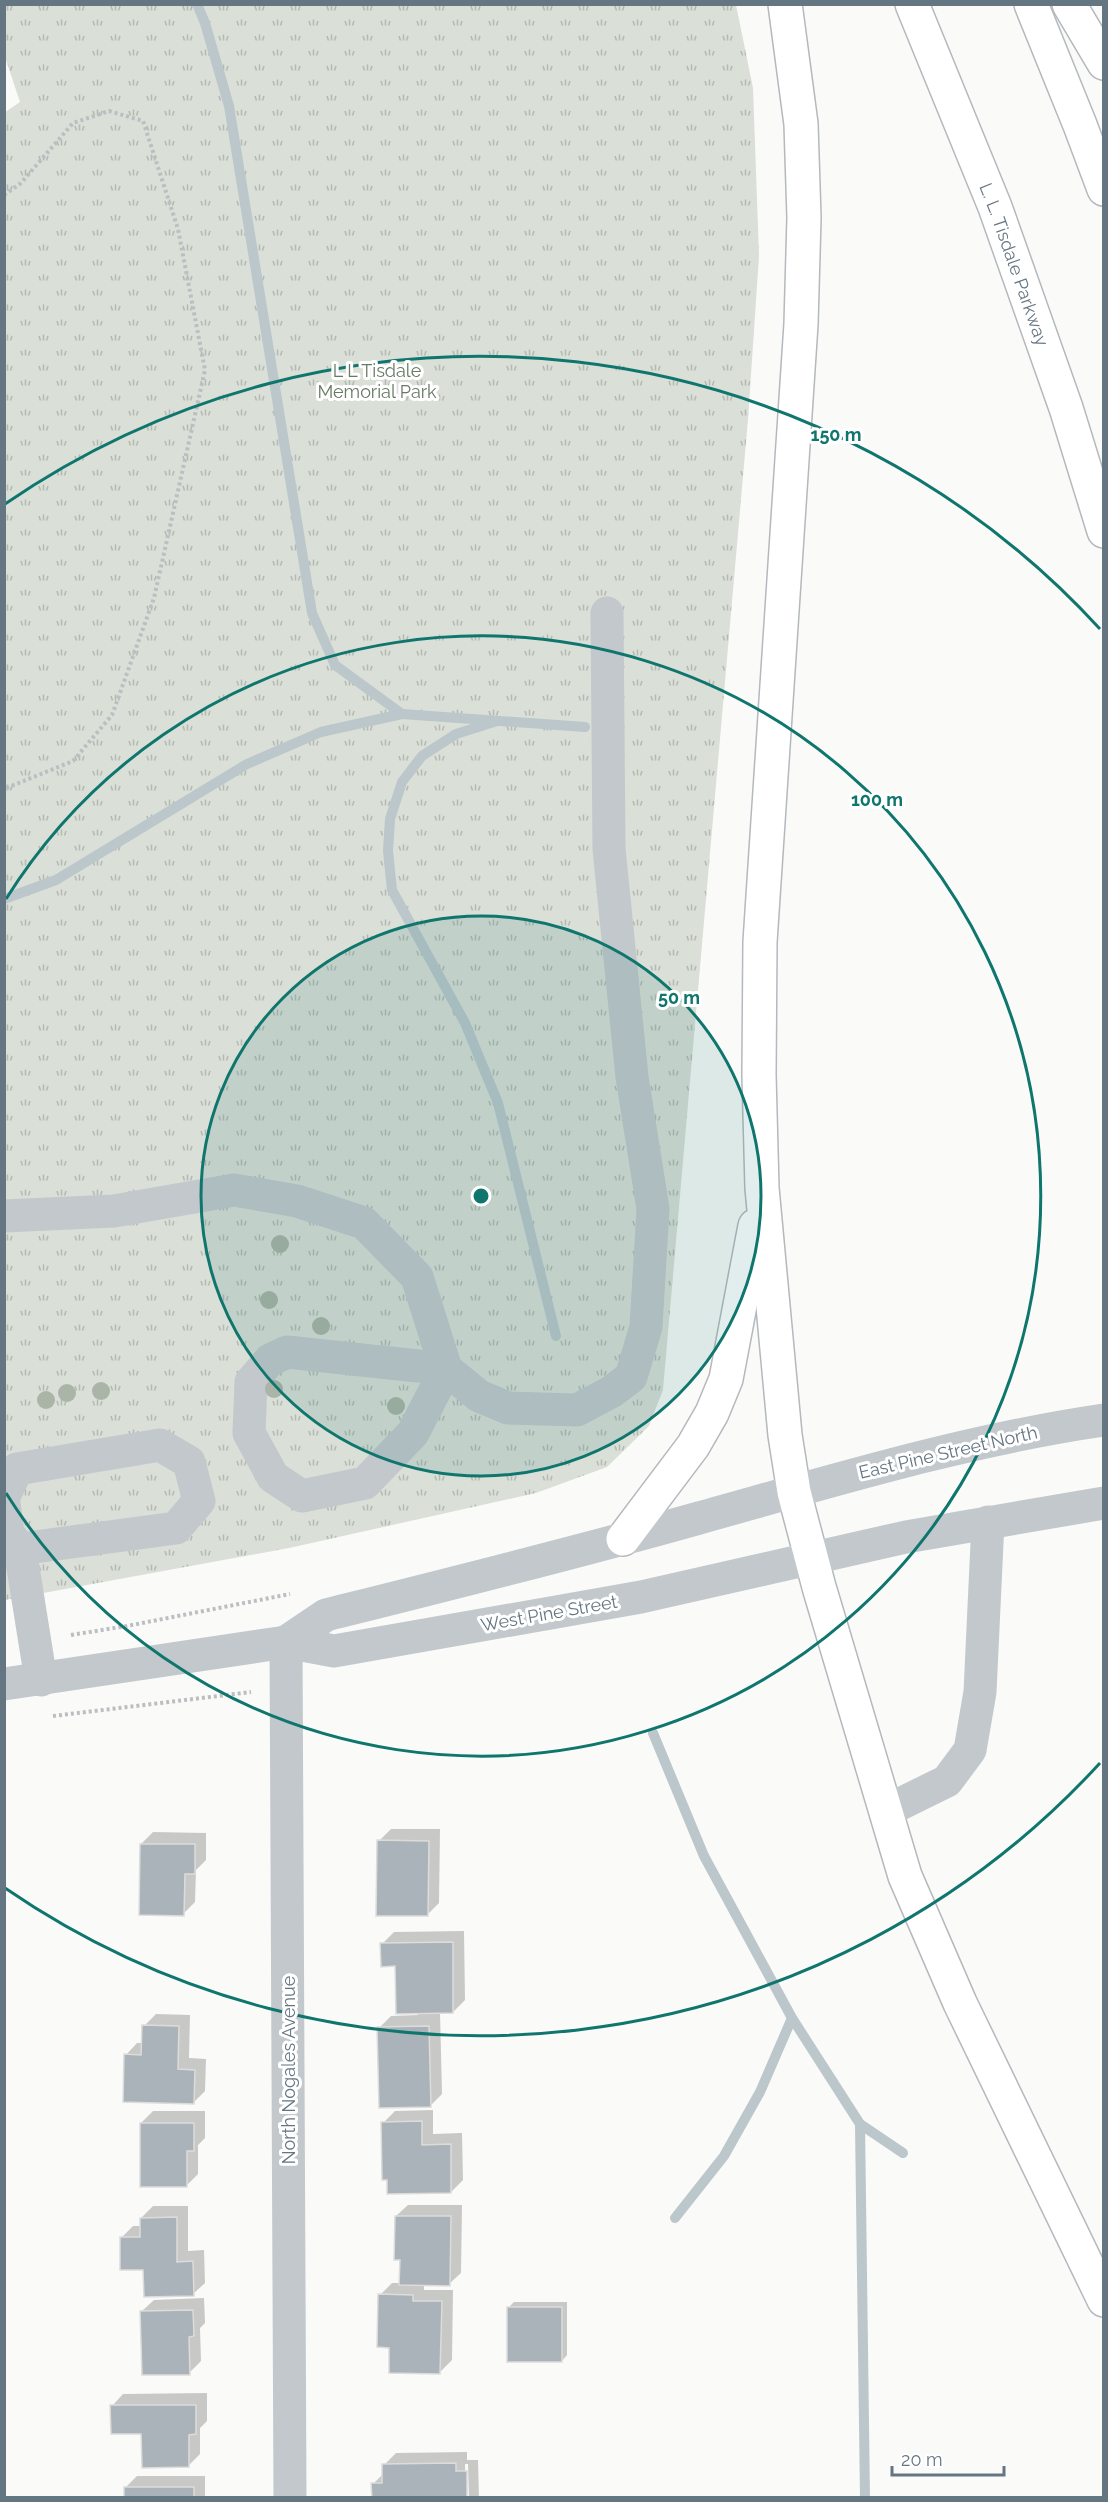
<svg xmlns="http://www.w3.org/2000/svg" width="1108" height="2502" viewBox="0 0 1108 2502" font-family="Raleway,sans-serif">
<defs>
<pattern id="park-tufts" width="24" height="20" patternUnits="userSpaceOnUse" patternTransform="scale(1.5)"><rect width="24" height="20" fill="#dadfd7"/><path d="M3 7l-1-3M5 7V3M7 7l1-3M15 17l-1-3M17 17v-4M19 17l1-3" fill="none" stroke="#b4b9b4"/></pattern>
</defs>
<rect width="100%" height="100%" fill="#fafaf8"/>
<!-- park -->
<path fill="url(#park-tufts)" d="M5,5h731l17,83 6,168 -11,163 -85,971 -14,36 -42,41 -71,26 -247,55 -284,52 -1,-1487 16,-11 -15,-45z"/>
<!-- shadow -->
<g fill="#0003">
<path d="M391,1829h49l-1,74 -12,12 -48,-74z"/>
<path d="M153,1832l53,1v27l-10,10 -1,32 -12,12 -42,-70z"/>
<path d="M464,1931l1,69 -12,12h-13l2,82 -12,12 -51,-78 12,-12 27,-1 -21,-51 -15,-20 12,-12z"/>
<path d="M156,2014l34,1 -1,43 17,1 -1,32 -11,11 -68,-47 11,-12h6l1,-17z"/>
<path d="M433,2110v24l29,-1 1,47 -12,12 -68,-69 12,-12z"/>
<path d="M153,2111h52v27l-7,7v29l-12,12 -45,-63z"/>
<path d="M408,2205h54l-1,68 -12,11h-25v6h29l-1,70 -12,12 -49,-25 -11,-52 12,-12h9v-24l-5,-43z"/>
<path d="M153,2206h35v45l16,-1 1,33 -12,11 -48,-26 -24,-30 12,-12h8v-8z"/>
<path d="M204,2298l1,25 -5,5 1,33 -12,12 -47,-62 12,-11z"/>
<path d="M514,2302h53v53l-5,6 -54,-53z"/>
<path d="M207,2393v28l-7,7v26l-12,12 -45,-33 -31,-27 11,-12z"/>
<path d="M467,2452v8h11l1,38h-10l-1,-34h-3l1,34 -93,-14 11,-11v-8l12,-12z"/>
<path d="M137,2476h68v22h-80v-10z"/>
</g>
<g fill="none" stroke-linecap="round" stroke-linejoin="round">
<!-- stream -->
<g stroke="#bbc7cb" stroke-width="10">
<path d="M197,4l8,19 24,83 83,507 23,52 67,49"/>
<path d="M497,721l-41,13 -34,22 -20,26 -12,37 -2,32 4,39 73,133 33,80 58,233"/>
<path d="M4,899l52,-19 191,-116 74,-32 81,-18 183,13"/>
<path d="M653,1733l51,123 88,162 68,106 5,374"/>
<path d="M860,2124l43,29"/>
<path d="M675,2218l49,-62 36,-64 32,-74"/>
</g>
</g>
<!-- building -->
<g fill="#aab3b9" stroke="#dcdcda" stroke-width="1.5">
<path d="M377,1840l52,1 -1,75h-52z"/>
<path d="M140,1844h55v30h-10l-1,42 -45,-1z"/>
<path d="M453,1942v71l-57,1 -1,-48 -14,1 -1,-24z"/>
<path d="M142,2025l37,1 -1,43 17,1 -1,34 -71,-2 1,-48 17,1z"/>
<path d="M429,2026l2,81 -52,1 -2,-81z"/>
<path d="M422,2121v24l29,-1v49l-64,1v-14h-5l-1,-58z"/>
<path d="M140,2123h54v28h-7v36h-47z"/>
<path d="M395,2216h56l-1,70 -51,-1 1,-25h-6z"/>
<path d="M177,2217v45l16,-1 1,35 -50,1 -1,-27h-23v-33h20v-19z"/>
<path d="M378,2294l35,1v6h29l-2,73 -51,-1v-25l-12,-1z"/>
<rect x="507" y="2307" width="55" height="55"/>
<path d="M193,2310l1,26 -5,1 1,38h-48l-2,-64z"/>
<path d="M110,2405h86v29l-7,1v32l-47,1 -1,-34h-30z"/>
<path d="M456,2463v8h11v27h-95l-1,-15h11v-19z"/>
<rect x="124" y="2487" width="70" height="11"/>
</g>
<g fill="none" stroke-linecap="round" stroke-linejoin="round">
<!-- highway casing -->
<g stroke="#b4b9bd" stroke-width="36">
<g id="highway">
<path d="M785,4l16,120 3,94 -3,106 -41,618 -1,133 3,113 23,247 9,57 25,95 86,289 55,127 144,297"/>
<path id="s1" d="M912,4l83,203 71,201 38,123"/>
<path d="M1031,4l49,121 24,64"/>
<path d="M1069,4l35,59"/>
<path d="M623,1539l70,-93 19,-33 14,-34 29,-153"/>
</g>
</g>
<!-- path -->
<g stroke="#bbbfc2" stroke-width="4" stroke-dasharray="3 3" stroke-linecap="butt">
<path d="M4,195l17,-12 52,-60 36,-12 34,10 35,108 27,141 -51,228 -42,117 -39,46 -69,28"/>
<path d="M71,1635l56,-9 163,-32"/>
<path d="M53,1716l198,-24"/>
</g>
<!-- minor -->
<g stroke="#c3c8cc" stroke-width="33">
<path d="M4,1216l110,-5 120,-21 63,11 67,22 53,54 29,92 33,27 29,12 69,2 34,-18 20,-15 15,-50 7,-118 -21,-132 -23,-228 -2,-236"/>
<path d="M287,1352l159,17 -33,64 -48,50 -63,13 -29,-19 -24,-44 2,-51 19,-22z"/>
<path d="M4,1496l13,-27 143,-24 29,17 10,39 -23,27 -156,21"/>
<path d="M4,1503l4,30 12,16 21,131"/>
<path d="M286,1642l4,856"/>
<path d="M286,1642l40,-27c124,-31 249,-62 373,-97 133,-37 267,-78 405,-98"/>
<path d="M4,1684l282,-42 48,9 307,-54 265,-60 198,-34"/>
<path d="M886,1811l61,-30 23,-31 10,-58 8,-170"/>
</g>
<!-- highway -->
<use href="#highway" stroke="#fff" stroke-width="33"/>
</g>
<!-- trees -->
<g fill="#aab4a7">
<circle cx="280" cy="1244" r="9"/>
<circle cx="269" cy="1300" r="9"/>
<circle cx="321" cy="1326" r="9"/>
<circle cx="274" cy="1389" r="9"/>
<circle cx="101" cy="1391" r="9"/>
<circle cx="67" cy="1393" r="9"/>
<circle cx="46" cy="1400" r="9"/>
<circle cx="396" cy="1406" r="9"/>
</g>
<!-- distance rings -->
<circle cx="481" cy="1196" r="280" fill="#0f766e" fill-opacity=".12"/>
<g fill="none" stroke="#0f766e" stroke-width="3">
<circle cx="481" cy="1196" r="280"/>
<path d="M6 899A560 560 0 1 1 6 1493"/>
<path d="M1100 1763A840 840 0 0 1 5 1888M5 504A840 840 0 0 1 1100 629"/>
</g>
<g text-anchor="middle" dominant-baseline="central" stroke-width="6" stroke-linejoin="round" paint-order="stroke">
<!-- street labels -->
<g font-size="18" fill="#657683" stroke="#fff">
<text stroke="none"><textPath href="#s1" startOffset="280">L. L. Tisdale Parkway</textPath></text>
<text transform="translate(948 1452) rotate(-13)">East Pine Street North</text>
<text transform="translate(549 1613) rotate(-10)">West Pine Street</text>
<text transform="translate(288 2070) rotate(-90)">North Nogales Avenue</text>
</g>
<!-- park labels -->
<g font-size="18" fill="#687a64" stroke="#fff">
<text x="377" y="370">L L Tisdale<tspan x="377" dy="21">Memorial Park</tspan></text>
</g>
</g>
<circle cx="481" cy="1196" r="9" fill="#0f766e" stroke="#fff" stroke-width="3"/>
<g font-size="18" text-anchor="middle" font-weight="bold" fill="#0f766e" stroke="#fff" stroke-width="6" stroke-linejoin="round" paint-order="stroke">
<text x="836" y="441">150 m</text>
<text x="877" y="806">100 m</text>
<text x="679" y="1004">50 m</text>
</g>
<!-- border -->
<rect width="1108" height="2502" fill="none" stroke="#657683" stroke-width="12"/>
<!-- scale -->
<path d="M892 2466v9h112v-9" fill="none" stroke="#657683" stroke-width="3"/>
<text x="901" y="2466" font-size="18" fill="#657683" stroke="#ffffff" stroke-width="4.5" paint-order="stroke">20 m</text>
</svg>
